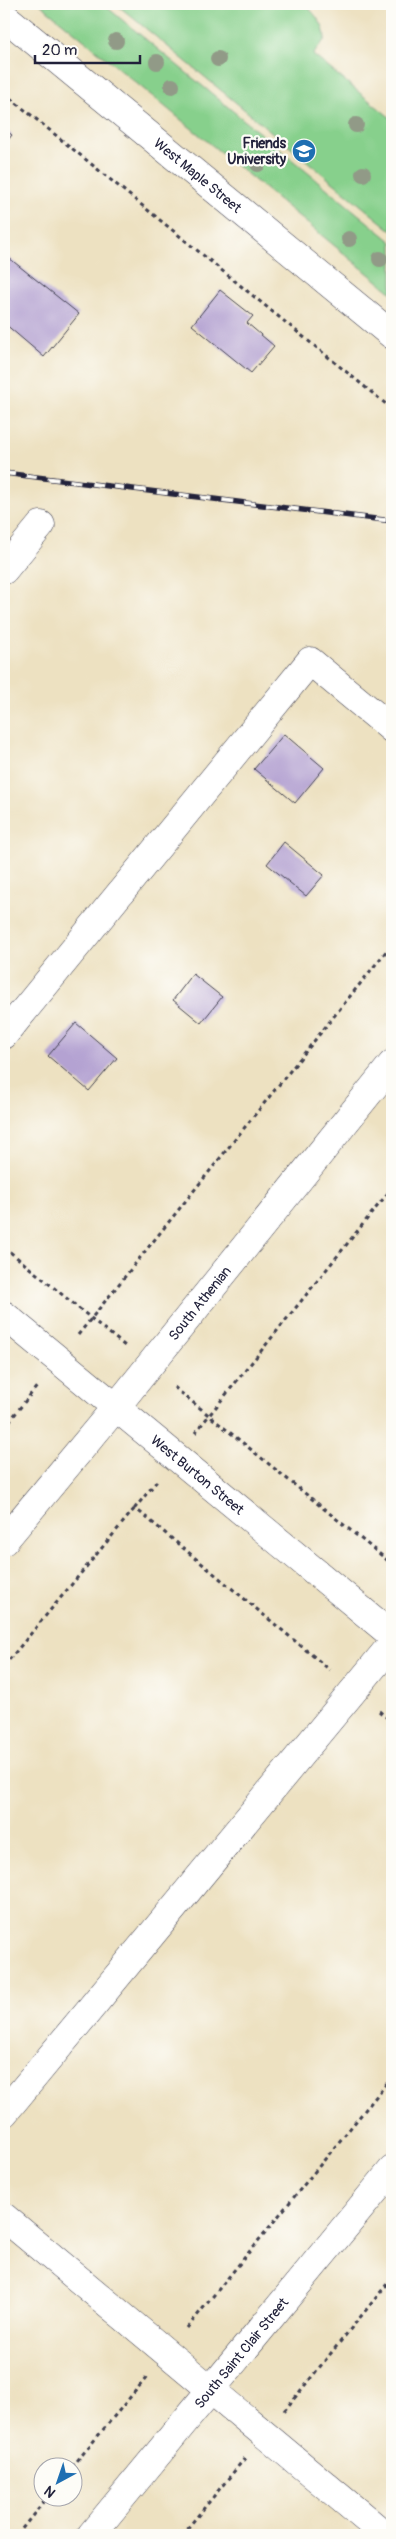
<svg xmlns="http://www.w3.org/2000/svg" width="396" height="2539" viewBox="0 0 396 2539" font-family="Pangolin,sans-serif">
<rect width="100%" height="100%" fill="#fdfcf7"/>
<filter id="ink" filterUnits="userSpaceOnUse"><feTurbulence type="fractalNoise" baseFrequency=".02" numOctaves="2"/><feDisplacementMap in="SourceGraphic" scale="10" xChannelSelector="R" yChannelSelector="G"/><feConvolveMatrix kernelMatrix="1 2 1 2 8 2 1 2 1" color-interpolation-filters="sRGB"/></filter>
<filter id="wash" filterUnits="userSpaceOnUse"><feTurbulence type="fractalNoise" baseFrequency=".0096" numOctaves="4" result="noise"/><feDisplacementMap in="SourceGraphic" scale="20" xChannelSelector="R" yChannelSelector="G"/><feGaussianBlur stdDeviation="1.12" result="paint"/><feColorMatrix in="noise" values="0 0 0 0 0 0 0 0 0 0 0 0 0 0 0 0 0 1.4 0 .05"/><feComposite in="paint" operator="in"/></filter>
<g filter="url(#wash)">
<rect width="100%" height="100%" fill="#ede1c1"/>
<!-- green -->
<g fill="#87d08c" stroke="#547964">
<path d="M40,4h63l289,238v51z"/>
<path d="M116,4h189c10,11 20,20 20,35l-12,16 79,64v112z"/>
</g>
<g id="blocks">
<!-- building -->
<g fill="#b4a2d2">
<path d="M4,129l8,6 -8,10z"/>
<path d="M4,254l75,60 -35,43 -40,-34z"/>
<path d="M220,290l33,26 -6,7 27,23 -23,27 -59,-48z"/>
<path d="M284,734l40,34 -29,35 -41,-34z"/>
<path d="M284,842l40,33 -18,21 -39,-32z"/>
<path d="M193,974l29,23 -21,26 -28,-23z"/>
<path d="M76,1023l41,35 -28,33 -41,-35z"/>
</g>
</g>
</g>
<g filter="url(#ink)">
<use href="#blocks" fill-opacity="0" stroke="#403f4f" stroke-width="1"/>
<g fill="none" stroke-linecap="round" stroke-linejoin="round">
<!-- minor casing -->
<g stroke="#403f4f" stroke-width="29">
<g id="minor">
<path id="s1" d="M4,16l388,319"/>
<path d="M4,570l37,-45"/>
<path d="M4,1035l306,-374 82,68"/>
<path id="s2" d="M4,1315l388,320"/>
<path id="s3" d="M4,1541l112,-134 276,-343"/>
<path d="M4,2113l388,-469"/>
<path d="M4,2217l381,318"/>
<path id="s4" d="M91,2535l301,-365"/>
</g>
</g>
<!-- path -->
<g stroke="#403f4f" stroke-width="3" stroke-dasharray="4 4" stroke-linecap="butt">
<path d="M4,93l388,316"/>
<path d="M4,1247l121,99"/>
<path d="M78,1335l314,-391"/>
<path d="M174,1387l218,177"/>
<path d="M4,1428l34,-43"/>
<path d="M195,1433l197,-245"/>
<path d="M157,1481l-22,27 195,162"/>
<path d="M4,1666l131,-158"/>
<path d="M379,1711l13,11"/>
<path d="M187,2328l205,-251"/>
<path d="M284,2411l108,-133"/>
<path d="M72,2467l75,-90"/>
<path d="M17,2535l31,-39"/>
<path d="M182,2535l63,-77"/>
</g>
<!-- minor -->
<use href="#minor" stroke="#fff" stroke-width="28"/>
<!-- rail casing -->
<g stroke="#22223b" stroke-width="5.5">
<path id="rail" d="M4,473l388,48"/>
</g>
<!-- rail -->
<use href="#rail" stroke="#fdfcf7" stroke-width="4" stroke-dasharray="11" stroke-linecap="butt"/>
</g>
<!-- trees -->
<g fill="#919a87">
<circle cx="116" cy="41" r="8"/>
<circle cx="218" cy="59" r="8"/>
<circle cx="157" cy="62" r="8"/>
<circle cx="172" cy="86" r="8"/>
<circle cx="356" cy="125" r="8"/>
<circle cx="258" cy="164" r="8"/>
<circle cx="363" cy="174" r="8"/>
<circle cx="349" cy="239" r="8"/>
<circle cx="380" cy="259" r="8"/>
</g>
</g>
<!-- icons -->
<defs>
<g id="university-disc" transform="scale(1.25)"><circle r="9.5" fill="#1f6fb2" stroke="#fdfcf7"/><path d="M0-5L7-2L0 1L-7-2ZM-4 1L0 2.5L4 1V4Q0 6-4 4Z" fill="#fff"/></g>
</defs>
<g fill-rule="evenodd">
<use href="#university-disc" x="304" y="151"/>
</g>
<g text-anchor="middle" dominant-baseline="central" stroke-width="4.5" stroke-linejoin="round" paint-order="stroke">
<!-- poi labels -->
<g font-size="14" font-weight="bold" fill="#22223b" stroke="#fdfcf7" text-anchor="end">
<text x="286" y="143">Friends<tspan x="286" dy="16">University</tspan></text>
</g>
<!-- street labels -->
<g font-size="14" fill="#22223b" stroke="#fdfcf7">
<text stroke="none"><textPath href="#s1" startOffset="251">West Maple Street</textPath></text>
<text stroke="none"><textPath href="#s3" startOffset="308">South Athenian</textPath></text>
<text stroke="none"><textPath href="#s2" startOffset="251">West Burton Street</textPath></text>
<text stroke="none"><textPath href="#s4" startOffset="236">South Saint Clair Street</textPath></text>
</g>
</g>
<!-- margin -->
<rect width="396" height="2539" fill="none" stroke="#fdfcf7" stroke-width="20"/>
<!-- north arrow -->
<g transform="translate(58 2482) rotate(220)"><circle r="24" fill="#fdfcf7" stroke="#a5a5ac"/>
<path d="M0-4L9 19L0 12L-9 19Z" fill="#1f6fb2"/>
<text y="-8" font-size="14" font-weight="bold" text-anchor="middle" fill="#22223b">N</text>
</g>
<!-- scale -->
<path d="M35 55v8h105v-8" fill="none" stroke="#22223b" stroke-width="2.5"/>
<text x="42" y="55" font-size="15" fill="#22223b" stroke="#fdfcf7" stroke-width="4" paint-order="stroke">20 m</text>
</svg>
